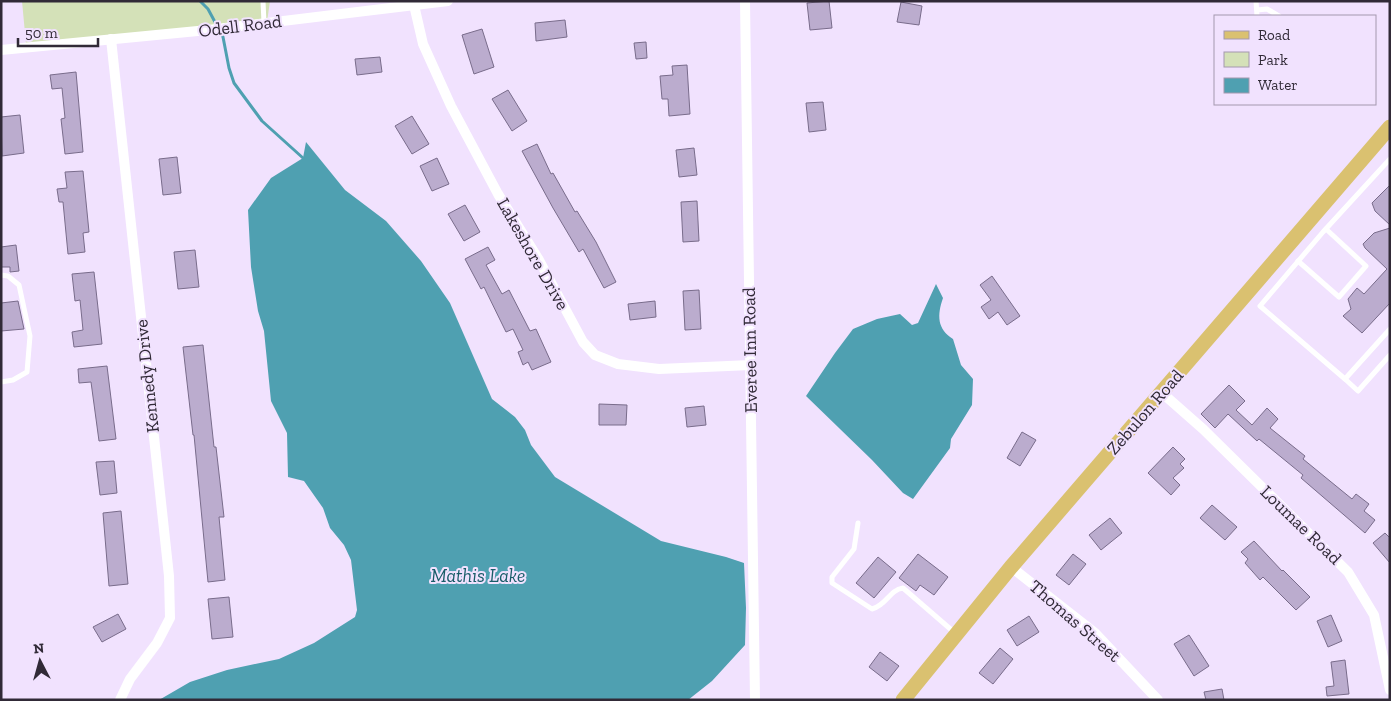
<svg xmlns="http://www.w3.org/2000/svg" width="1391" height="701" viewBox="0 0 1391 701" font-family="'Zilla Slab',serif">
<rect width="100%" height="100%" fill="#f1e2fe"/>
<!-- green -->
<path fill="#d4e1b8" d="M22,1h248l-3,21 -241,22z"/>
<!-- water -->
<g fill="#4fa0b1">
<path d="M306,142l39,48 41,31 35,40 29,42 42,96 23,18 10,13 6,15 24,32 106,64 65,16 18,6 2,45 -1,37 -33,36 -24,19h-529l31,-18 37,-12 52,-11 35,-16 41,-26 2,-7 -6,-50 -7,-15 -14,-17 -7,-20 -19,-27 -16,-4 -1,-44 -16,-32 -7,-70 -6,-20 -7,-44 -3,-57 23,-32 32,-20z"/>
<path d="M936,284l7,14c-6,17 -6,31 10,41l8,26 12,14 -1,26 -21,34 -1,9 -37,51 -10,-6 -31,-33 -66,-64 29,-43 18,-24 24,-10 23,-5 12,11 6,-2z"/>
</g>
<g fill="none" stroke-linecap="round" stroke-linejoin="round">
<!-- stream -->
<path stroke="#4fa0b1" stroke-width="3" d="M200,1l8,8 15,28 6,31 5,15 28,38 41,37"/>
</g>
<!-- building -->
<g fill="#bbacce" stroke="#796c8b">
<path d="M829,1l3,27 -22,2 -3,-27z"/>
<path d="M901,2l21,4 -3,19 -22,-3z"/>
<path d="M565,20l2,17 -31,4 -1,-18z"/>
<path d="M482,29l12,38 -20,7 -12,-39z"/>
<path d="M646,42l1,16 -11,1 -2,-16z"/>
<path d="M380,57l2,15 -25,3 -2,-16z"/>
<path d="M687,65l3,49 -21,2 -1,-17h-6l-2,-23 13,-1 -1,-9z"/>
<path d="M76,72l7,80 -18,2 -4,-35 4,-1 -3,-30 -10,1 -2,-14z"/>
<path d="M508,90l19,31 -15,10 -20,-32z"/>
<path d="M823,102l3,28 -17,2 -3,-29z"/>
<path d="M20,115l4,38 -22,3 -1,-39z"/>
<path d="M412,116l17,28 -17,10 -17,-28z"/>
<path d="M537,144l14,30 2,-1 22,39 2,-1 19,31 20,40 -12,6 -21,-39 -4,3 -26,-44 -31,-57z"/>
<path d="M694,148l3,27 -18,2 -3,-27z"/>
<path d="M177,157l4,36 -18,2 -4,-36z"/>
<path d="M437,158l12,26 -17,7 -12,-25z"/>
<path d="M83,171l6,61 -6,1 2,19 -17,2 -5,-52h-4l-2,-13 10,-1 -2,-16z"/>
<path d="M1390,185v40l-15,-14 -3,-8z"/>
<path d="M697,201l2,40 -16,1 -2,-40z"/>
<path d="M465,205l15,27 -16,9 -16,-27z"/>
<path d="M1390,228v75l-28,30 -19,-17 8,-7 -3,-10 9,-11 7,6 23,-25 -22,-21 -2,-4 11,-11z"/>
<path d="M16,245l3,26 -9,1v-5h-9v-20z"/>
<path d="M488,247l7,13 -9,5 16,29 7,-4 21,41 6,-2 15,33 -19,8 -4,-8 -5,3 -5,-13 5,-2 -10,-21 -7,3 -22,-45 -3,2 -16,-30z"/>
<path d="M195,250l4,37 -21,2 -4,-37z"/>
<path d="M94,272l8,72 -28,3 -2,-15 11,-2 -3,-30 -5,1 -3,-27z"/>
<path d="M992,276l28,40 -13,9 -9,-13 -9,7 -8,-12 10,-7 -11,-15z"/>
<path d="M699,290l2,39 -16,1 -2,-39z"/>
<path d="M18,301l6,28 -23,2v-28z"/>
<path d="M655,301l1,16 -26,3 -2,-16z"/>
<path d="M203,345l11,102h2l8,70h-5l6,63 -17,2 -14,-147h-1l-10,-88z"/>
<path d="M107,366l9,73 -17,2 -8,-59 -12,1 -1,-14z"/>
<path d="M1229,385l16,16 -9,9 16,15 15,-17 11,11 -8,9 35,28 -2,3 49,40 4,-5 13,10 -5,7 11,9 -10,13 -64,-55 2,-3 -44,-36 -2,2 -29,-27 -13,14 -14,-14z"/>
<path d="M599,404l28,1 -1,20h-27z"/>
<path d="M704,406l2,19 -19,2 -2,-19z"/>
<path d="M1022,432l14,8 -16,26 -13,-8z"/>
<path d="M1173,447l12,12 -5,5 4,4 -11,10 7,7 -9,10 -23,-22z"/>
<path d="M114,461l3,32 -17,2 -4,-33z"/>
<path d="M1212,505l25,22 -12,13 -25,-22z"/>
<path d="M121,511l7,73 -19,2 -6,-73z"/>
<path d="M1110,518l12,15 -21,17 -12,-15z"/>
<path d="M1385,533l5,5v25l-17,-20z"/>
<path d="M1254,541l28,30 1,-1 27,27 -14,13 -33,-33 -3,3 -15,-17 3,-4 -7,-7z"/>
<path d="M918,554l30,23 -14,18 -14,-10 -4,6 -17,-13z"/>
<path d="M1073,554l13,10 -17,21 -13,-10z"/>
<path d="M878,557l18,15 -22,26 -18,-15z"/>
<path d="M229,597l4,40 -21,2 -4,-40z"/>
<path d="M118,614l8,15 -24,13 -9,-15z"/>
<path d="M1331,615l11,26 -14,6 -11,-26z"/>
<path d="M1029,616l10,16 -22,14 -10,-16z"/>
<path d="M1189,635l20,31 -15,10 -20,-32z"/>
<path d="M1000,648l13,11 -20,25 -14,-11z"/>
<path d="M880,652l19,14 -12,15 -18,-14z"/>
<path d="M1345,660l4,34 -22,2 -1,-9 8,-1 -3,-24z"/>
<path d="M1222,689l2,11h-18l-2,-8z"/>
</g>
<g fill="none" stroke-linecap="round" stroke-linejoin="round">
<!-- service -->
<g stroke="#fff" stroke-width="5">
<path d="M263,1l1,22"/>
<path d="M1256,1l1,15"/>
<path d="M1257,10l10,-1 12,7"/>
<path d="M1390,159l-67,73 -63,74 85,73 45,-50"/>
<path d="M1298,261l41,36 27,-31 -40,-37"/>
<path d="M1,275l7,1 11,9 11,51 -3,36 -14,8 -12,2"/>
<path d="M1345,379l13,12 32,-36"/>
<path d="M858,523l-4,26 -22,28v6l40,26c15,-4 17,-19 31,-21l52,45"/>
</g>
<!-- minor -->
<g stroke="#fff" stroke-width="10">
<path d="M745,1l10,699"/>
<path d="M414,5l9,39 28,62 47,88 41,66 44,82 12,13 23,9 41,5 92,-4"/>
<path d="M111,39l58,537 1,42 -13,25 -27,36 -10,21"/>
<path d="M1,50l207,-20 240,-29"/>
<path d="M1161,392l42,37 145,143 26,43 16,75"/>
<path d="M1011,567l84,66 63,67"/>
</g>
<!-- primary -->
<path stroke="#dac170" stroke-width="15" d="M903,700l108,-133 379,-440"/>
</g>
<g text-anchor="middle" dominant-baseline="central" stroke-width="4" stroke-linejoin="round" paint-order="stroke">
<!-- street labels -->
<g font-size="18" fill="#312a37" stroke="#f1e2fe">
<text transform="translate(240 26) rotate(-7)">Odell Road</text>
<text transform="translate(533 254) rotate(60)">Lakeshore Drive</text>
<text transform="translate(750 350) rotate(-91)">Everee Inn Road</text>
<text transform="translate(147 376) rotate(-96)">Kennedy Drive</text>
<text transform="translate(1145 412) rotate(-49)">Zebulon Road</text>
<text transform="translate(1301 525) rotate(44)">Loumae Road</text>
<text transform="translate(1075 621) rotate(41)">Thomas Street</text>
</g>
<!-- water labels -->
<g font-size="19" font-style="italic" fill="#185c68" stroke="#f1e2fe">
<text x="478" y="575">Mathis Lake</text>
</g>
</g>
<!-- border -->
<rect width="1391" height="701" fill="none" stroke="#312a37" stroke-width="5"/>
<!-- legend -->
<rect x="1214" y="15" width="162" height="90" fill="#f1e2fe" stroke="#a498ae"/>
<rect x="1224" y="31" width="25" height="8" fill="#dac170" stroke="#a498ae"/>
<text x="1258" y="40" font-size="15" fill="#312a37">Road</text>
<rect x="1224" y="52" width="25" height="15" fill="#d4e1b8" stroke="#a498ae"/>
<text x="1258" y="65" font-size="15" fill="#312a37">Park</text>
<rect x="1224" y="78" width="25" height="15" fill="#4fa0b1" stroke="#a498ae"/>
<text x="1258" y="90" font-size="15" fill="#312a37">Water</text>
<!-- north arrow -->
<g transform="translate(40 661) rotate(354)" stroke="#f1e2fe" stroke-width="4" paint-order="stroke">
<path d="M0-4L9 19L0 12L-9 19Z" fill="#312a37"/>
<text y="-8" font-size="14" font-weight="bold" text-anchor="middle" fill="#312a37">N</text>
</g>
<!-- scale -->
<path d="M18 38v8h80v-8" fill="none" stroke="#312a37" stroke-width="2.5"/>
<text x="25" y="38" font-size="15" fill="#312a37" stroke="#f1e2fe" stroke-width="4" paint-order="stroke">50 m</text>
</svg>
